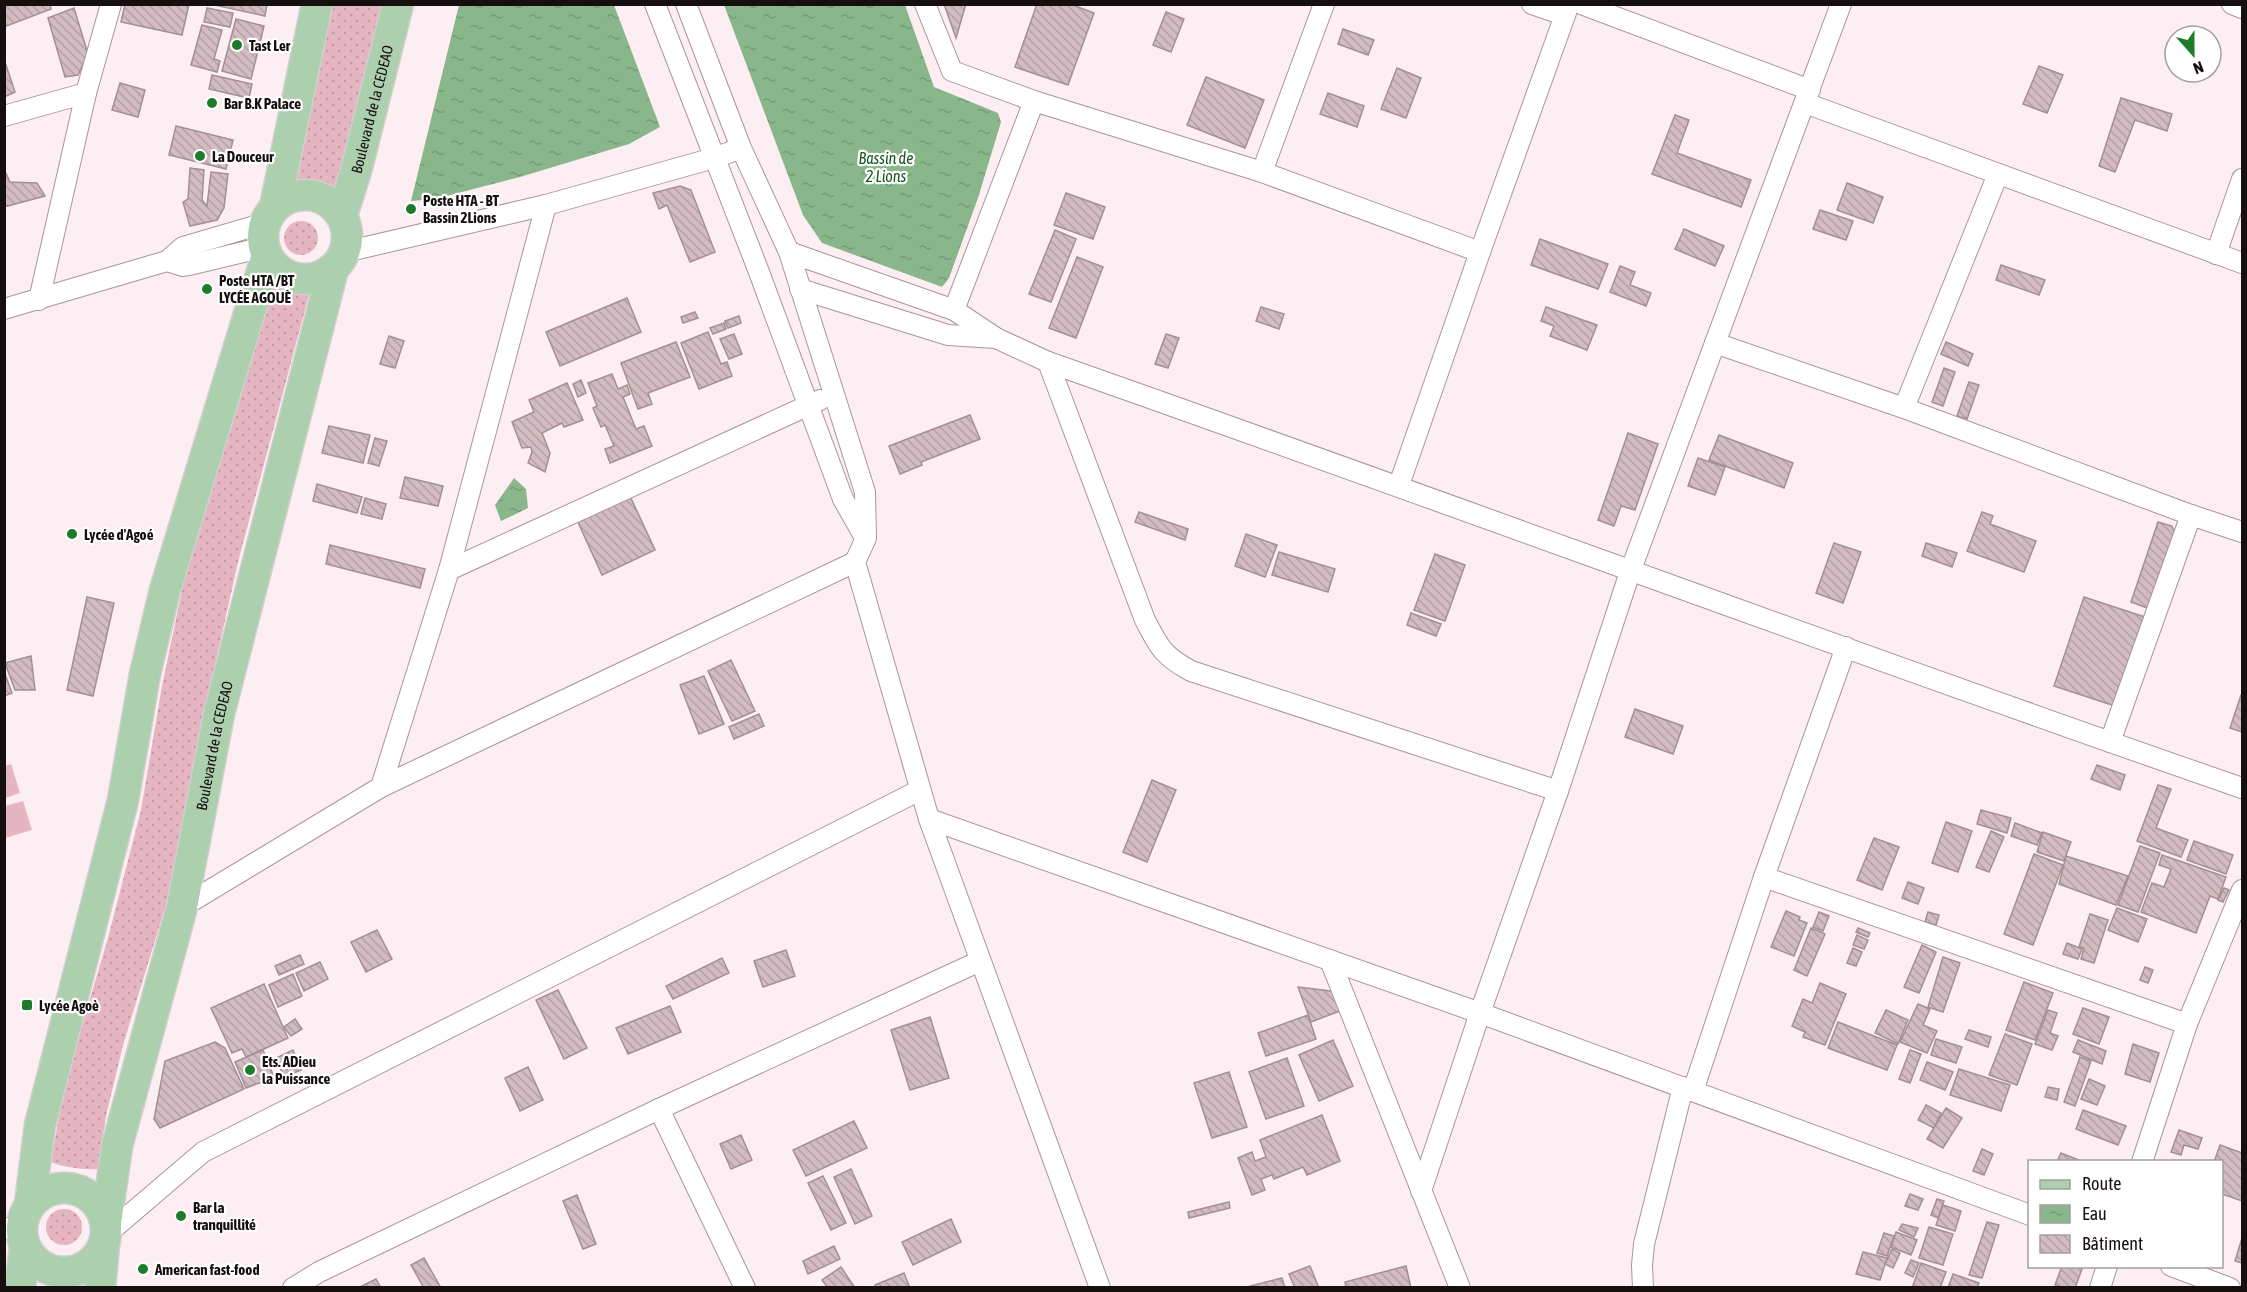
<svg xmlns="http://www.w3.org/2000/svg" width="2247" height="1292" viewBox="0 0 2247 1292" font-family="'Asap Condensed',sans-serif">
<defs>
<pattern id="garden-dots" width="8" height="8" patternUnits="userSpaceOnUse" patternTransform="scale(1.5)"><rect width="8" height="8" fill="#e5b5c1"/><path d="M2 2h.1M6 6h.1" fill="none" stroke="#c49aa5" stroke-width="1.8" stroke-linecap="round"/></pattern>
<pattern id="water-ripples" width="26" height="14" patternUnits="userSpaceOnUse" patternTransform="scale(1.5)"><rect width="26" height="14" fill="#89b68a"/><path d="M2 4q2-2 4 0t4 0M15 11q2-2 4 0t4 0" fill="none" stroke="#769b76"/></pattern>
<pattern id="building-back-hatch" width="6" height="6" patternUnits="userSpaceOnUse" patternTransform="scale(1.5)"><rect width="6" height="6" fill="#d2bcc2"/><path d="M-1 5l2 2M0 0l6 6M5-1l2 2" fill="none" stroke="#b4a0a6"/></pattern>
</defs>
<rect width="100%" height="100%" fill="#fceef2"/>
<!-- green -->
<g fill="#e5b5c1">
<path d="M11,764l9,29 -15,5v-32z"/>
<path d="M23,801l9,29 -27,8v-32z"/>
</g>
<!-- garden -->
<g fill="url(#garden-dots)">
<path d="M333,5h49l-44,187h-7l-17,-7 -13,-1 -8,-7z"/>
<circle cx="301" cy="238" r="17"/>
<path d="M269,279l12,6 29,6 -72,271 -21,94 -20,112 -32,140 -42,137 -17,71 -8,53c-14,1 -36,-2 -47,-7l13,-75 44,-149 33,-128 21,-124 19,-91 14,-58z"/>
<circle cx="64" cy="1227" r="18"/>
</g>
<!-- water -->
<g fill="url(#water-ripples)">
<path d="M459,5h155l46,122 -31,17 -109,33 -85,22 -24,2z"/>
<path d="M724,5h181l29,82 64,26 3,9 -23,76 -29,80 -7,9 -120,-44 -19,-28z"/>
<path d="M514,478l12,11 2,19 -27,13 -6,-16z"/>
</g>
<!-- building -->
<g fill="url(#building-back-hatch)" stroke="#a38f94" stroke-width="1.5">
<path d="M4,4h46l1,5 -47,18z"/>
<path d="M125,4h64l-7,31 -61,-13z"/>
<path d="M210,4h57l-2,12z"/>
<path d="M944,4h22l-10,34z"/>
<path d="M1037,4h33l24,9 -26,72 -53,-18z"/>
<path d="M74,8l14,46 -10,21 -13,2 -17,-59z"/>
<path d="M207,8l26,5 -3,14 -26,-5z"/>
<path d="M1166,12l18,7 -13,33 -18,-7z"/>
<path d="M236,19l28,7 -13,53 -29,-8z"/>
<path d="M202,25l20,5 -8,29 6,2 -3,11 -26,-7z"/>
<path d="M1343,29l31,11 -6,15 -30,-11z"/>
<path d="M4,59l11,33 -11,5z"/>
<path d="M2039,66l24,9 -16,38 -24,-9z"/>
<path d="M1397,68l24,10 -15,40 -25,-9z"/>
<path d="M212,75l40,9 -3,14 -40,-9z"/>
<path d="M1206,77l58,23 -19,48 -58,-23z"/>
<path d="M120,83l25,7 -7,27 -26,-7z"/>
<path d="M1328,93l36,13 -7,21 -37,-13z"/>
<path d="M2121,98l51,16 -5,17 -32,-11 -20,52 -16,-6z"/>
<path d="M1675,115l14,5 -12,33 74,27 -10,27 -89,-33z"/>
<path d="M176,126l57,14 -7,29 -57,-14z"/>
<path d="M190,168l14,2 -2,30 5,6 4,-34 17,2 -4,34 -7,12 -27,6 -7,-24 5,-3z"/>
<path d="M4,169l6,13 27,1 8,13 -41,11z"/>
<path d="M1847,183l36,14 -10,26 -36,-13z"/>
<path d="M680,186l11,4 24,62 -25,10 -23,-57 -8,4 -6,-16z"/>
<path d="M1066,193l39,14 -12,32 -39,-14z"/>
<path d="M1820,210l33,11 -7,19 -33,-11z"/>
<path d="M1684,229l40,17 -9,20 -40,-17z"/>
<path d="M1055,230l21,9 -25,63 -22,-8z"/>
<path d="M1540,239l68,25 -10,25 -67,-24z"/>
<path d="M1077,257l26,10 -27,71 -27,-10z"/>
<path d="M2001,265l44,15 -6,15 -43,-15z"/>
<path d="M1620,266l15,6 -5,13 21,8 -5,13 -36,-14z"/>
<path d="M627,298l14,34 -81,34 -14,-34z"/>
<path d="M1261,307l23,7 -5,15 -23,-8z"/>
<path d="M1546,307l51,18 -10,25 -37,-14 4,-10 -13,-5z"/>
<path d="M695,312l3,6 -15,5 -2,-6z"/>
<path d="M739,316l2,7 -13,5 -3,-7z"/>
<path d="M724,323l2,6 -13,5 -3,-6z"/>
<path d="M708,332l13,32 6,-2 5,14 -33,13 -18,-46z"/>
<path d="M734,334l8,20 -13,5 -9,-20z"/>
<path d="M1166,334l13,4 -11,30 -13,-4z"/>
<path d="M389,336l15,5 -9,27 -15,-4z"/>
<path d="M676,342l14,35 -42,16 4,11 -14,5 -17,-46z"/>
<path d="M1946,342l27,12 -5,12 -27,-12z"/>
<path d="M1944,368l11,4 -12,34 -11,-4z"/>
<path d="M612,374l6,15 9,-4 3,9 -7,3 13,32 8,-3 8,20 -42,17 -5,-14 9,-3 -9,-21 -4,2 -8,-19 4,-2 -9,-23z"/>
<path d="M581,380l5,13 -8,4 -5,-13z"/>
<path d="M1969,382l10,3 -12,34 -10,-3z"/>
<path d="M567,383l16,37 -19,7 -2,-4 -20,10 8,20 -5,19 -17,-9 4,-11 -1,-5 -9,1 -10,-26 22,-10 -5,-12z"/>
<path d="M970,415l10,24 -59,23 1,3 -22,9 -11,-28z"/>
<path d="M329,426l41,9 -7,28 -41,-10z"/>
<path d="M1628,433l30,11 -23,66 -14,-4 -7,20 -16,-6z"/>
<path d="M1719,435l74,28 -9,25 -75,-28z"/>
<path d="M375,438l12,3 -8,25 -11,-3z"/>
<path d="M1698,458l27,9 -10,28 -27,-9z"/>
<path d="M405,477l38,9 -5,20 -38,-8z"/>
<path d="M317,484l45,13 -5,16 -44,-12z"/>
<path d="M630,496l25,54 -53,25 -25,-55z"/>
<path d="M365,498l21,6 -4,15 -21,-5z"/>
<path d="M1139,512l49,17 -3,11 -50,-18z"/>
<path d="M1982,512l11,4 -3,8 46,17 -12,31 -57,-21z"/>
<path d="M2158,522l14,4 4,10 -26,73 -19,-7z"/>
<path d="M1246,534l31,11 -12,32 -30,-11z"/>
<path d="M1834,543l27,9 -18,51 -27,-10z"/>
<path d="M1926,543l31,10 -5,14 -30,-11z"/>
<path d="M330,545l95,24 -5,19 -94,-24z"/>
<path d="M1279,552l56,17 -7,23 -56,-17z"/>
<path d="M1435,554l30,11 -20,56 -31,-11z"/>
<path d="M87,597l27,6 -21,93 -26,-6z"/>
<path d="M2084,597l61,20 -30,89 -61,-20z"/>
<path d="M1411,613l30,11 -5,12 -29,-11z"/>
<path d="M31,656l4,34h-20l-10,-27z"/>
<path d="M731,660l24,51 -23,10 -24,-50z"/>
<path d="M4,671l8,22 -8,3z"/>
<path d="M704,676l20,48 -25,10 -19,-49z"/>
<path d="M2241,695h1v37l-12,-4z"/>
<path d="M1635,709l48,17 -10,28 -48,-17z"/>
<path d="M759,714l5,12 -30,13 -5,-12z"/>
<path d="M2097,765l28,10 -5,15 -29,-11z"/>
<path d="M1152,780l24,10 -29,72 -24,-10z"/>
<path d="M2158,785l13,4 -15,39 32,12 -7,17 -44,-16z"/>
<path d="M1981,810l30,8 -4,15 -30,-9z"/>
<path d="M1946,822l26,9 -14,41 -26,-9z"/>
<path d="M2015,823l27,10 -5,12 -26,-9z"/>
<path d="M1991,831l13,6 -15,35 -13,-5z"/>
<path d="M2043,832l28,10 -7,19 -27,-9z"/>
<path d="M1874,838l25,9 -17,43 -25,-10z"/>
<path d="M2194,841l39,14 -7,19 -39,-14z"/>
<path d="M2140,846l20,7 -22,59 -20,-7z"/>
<path d="M2034,854l29,11 -30,80 -29,-11z"/>
<path d="M2162,855l64,22 -8,22 -8,-3 -14,37 -55,-21 11,-29 12,4 7,-18 -12,-4z"/>
<path d="M2066,856l62,20 -12,29 -57,-21z"/>
<path d="M1908,882l16,6 -6,16 -16,-6z"/>
<path d="M2224,888l5,2 -6,12 -5,-2z"/>
<path d="M2117,908l30,11 -9,23 -30,-12z"/>
<path d="M1786,911l14,6 -1,3 8,3 -13,33 -23,-9z"/>
<path d="M1819,912l10,4 -6,15 -10,-4z"/>
<path d="M1928,912l11,3 -3,10 -11,-3z"/>
<path d="M2090,914l18,6 -14,43 -13,-4 3,-11 -5,-1z"/>
<path d="M1811,928l14,6 -18,42 -13,-6z"/>
<path d="M1858,928l12,5 -2,4 -12,-5z"/>
<path d="M377,930l15,29 -26,13 -15,-30z"/>
<path d="M1857,935l11,5 -4,9 -11,-4z"/>
<path d="M2067,943l15,6 -4,10 -15,-5z"/>
<path d="M1922,945l14,7 -17,41 -15,-6z"/>
<path d="M1853,948l9,4 -6,14 -9,-3z"/>
<path d="M786,950l9,26 -32,11 -9,-26z"/>
<path d="M300,955l4,9 -25,11 -4,-9z"/>
<path d="M1943,957l17,6 -17,49 -15,-5z"/>
<path d="M722,958l7,15 -56,26 -7,-13z"/>
<path d="M320,962l8,17 -24,12 -8,-18z"/>
<path d="M2145,967l8,3 -5,13 -8,-3z"/>
<path d="M293,974l9,22 -24,11 -9,-22z"/>
<path d="M2024,982l29,11 -18,47 -29,-10z"/>
<path d="M1820,983l26,11 -21,51 -22,-8 2,-5 -13,-6 11,-27 9,4z"/>
<path d="M264,984l24,54 -42,19 -4,-8 -10,4 -21,-45z"/>
<path d="M1298,987l41,5 6,17 -34,13z"/>
<path d="M558,990l29,58 -23,11 -28,-59z"/>
<path d="M1918,1004l12,5 -7,16 14,6 -10,22 -27,-11z"/>
<path d="M670,1006l11,26 -53,22 -12,-26z"/>
<path d="M2083,1008l26,9 -10,27 -26,-10z"/>
<path d="M1886,1010l22,10 -10,24 -23,-11z"/>
<path d="M2048,1010l9,3 -7,20 8,3 -6,14 -17,-6z"/>
<path d="M1308,1015l8,24 -50,17 -8,-23z"/>
<path d="M930,1017l19,61 -39,12 -19,-60z"/>
<path d="M295,1019l7,10 -11,7 -7,-9z"/>
<path d="M1838,1022l59,23 -10,25 -59,-22z"/>
<path d="M1969,1030l22,7 -3,10 -23,-8z"/>
<path d="M2005,1034l27,10 -15,41 -28,-10z"/>
<path d="M1936,1039l26,8 -6,16 -25,-8z"/>
<path d="M1333,1040l20,46 -34,15 -20,-46z"/>
<path d="M2078,1040l28,11 -4,13 -29,-12z"/>
<path d="M215,1042l10,6 19,41 -84,39 -6,-9 11,-58z"/>
<path d="M2133,1044l26,9 -9,29 -25,-8z"/>
<path d="M263,1050l11,27 -28,11 -11,-26z"/>
<path d="M293,1050l8,20 -17,7 -8,-19z"/>
<path d="M1910,1050l11,4 -11,29 -11,-4z"/>
<path d="M2080,1057l11,4 -16,45 -11,-4z"/>
<path d="M1287,1058l17,48 -38,13 -17,-47z"/>
<path d="M1927,1062l26,10 -8,18 -25,-10z"/>
<path d="M528,1067l15,33 -23,11 -15,-33z"/>
<path d="M1959,1069l51,16 -9,26 -51,-16z"/>
<path d="M1229,1072l18,55 -35,11 -18,-55z"/>
<path d="M2089,1079l16,7 -8,19 -16,-6z"/>
<path d="M2048,1087l11,2 -2,11 -12,-3z"/>
<path d="M1926,1105l15,8 -7,15 -16,-8z"/>
<path d="M1946,1108l16,10 -19,30 -16,-9z"/>
<path d="M2083,1110l43,16 -8,19 -42,-16z"/>
<path d="M1322,1115l18,46 -33,14 -4,-8 -29,12 -2,-4 -11,4 4,11 -13,5 -14,-37 14,-6 3,9 11,-4 -6,-17z"/>
<path d="M854,1121l13,27 -61,28 -13,-26z"/>
<path d="M2179,1130l23,8 -4,11 -14,-4 -3,10 -10,-3z"/>
<path d="M741,1135l11,25 -21,9 -11,-25z"/>
<path d="M2220,1145l22,8v48l-20,-7v-32h-8z"/>
<path d="M1982,1149l11,5 -9,21 -11,-4z"/>
<path d="M2061,1153l20,8v1h-24z"/>
<path d="M851,1169l21,47 -17,8 -21,-47z"/>
<path d="M823,1176l23,47 -15,7 -23,-47z"/>
<path d="M1910,1194l13,5 -5,11 -13,-4z"/>
<path d="M577,1195l19,49 -13,5 -20,-48z"/>
<path d="M1937,1199l7,2 -6,17 -7,-3z"/>
<path d="M1229,1202l1,6 -41,10 -1,-6z"/>
<path d="M1943,1205l18,6 -6,20 -19,-6z"/>
<path d="M951,1219l10,23 -48,23 -11,-23z"/>
<path d="M1987,1222l12,3 -17,53 -13,-3z"/>
<path d="M1902,1224l16,4 -4,9 -15,-7z"/>
<path d="M1929,1227l24,7 -10,31 -24,-7z"/>
<path d="M1896,1232l21,8 -6,15 -20,-8z"/>
<path d="M1884,1233l10,3 -7,20 -10,-3z"/>
<path d="M2242,1238v25l-7,-2z"/>
<path d="M834,1246l6,13 -32,15 -5,-13z"/>
<path d="M1892,1249l8,4 -7,15 -8,-4z"/>
<path d="M1863,1252l24,6 -7,22 -24,-6z"/>
<path d="M424,1258l17,30h-17l-13,-23z"/>
<path d="M1911,1260l8,3 -6,14 -8,-4z"/>
<path d="M1921,1263l25,9 -6,16h-28z"/>
<path d="M1310,1266l9,22h-24l-6,-14z"/>
<path d="M1406,1266l5,22h-65l-1,-6z"/>
<path d="M2062,1266h21l-8,22h-12l-8,-3z"/>
<path d="M841,1267l14,21h-27l-6,-8z"/>
<path d="M904,1273l6,15h-34l-1,-3z"/>
<path d="M1953,1274l26,9 -2,5h-29z"/>
<path d="M1282,1278l3,10h-39v-1z"/>
<path d="M376,1279l5,9h-23z"/>
</g>
<g fill="none" stroke-linecap="round" stroke-linejoin="round">
<!-- minor casing -->
<g stroke="#aa959a" stroke-width="22">
<g id="minor">
<path d="M655,4l104,268 84,227 21,37"/>
<path d="M686,4l55,144 48,104 76,240 1,46 -11,24 74,257 171,469"/>
<path d="M925,4l27,67 82,30 228,71 218,80"/>
<path d="M1532,4l32,11"/>
<path d="M1581,4l229,86"/>
<path d="M2232,4l10,4"/>
<path d="M1805,103l437,160"/>
<path d="M4,116l82,-23"/>
<path d="M1262,172l62,-168"/>
<path d="M345,252l201,-47 168,-47 27,-10"/>
<path d="M789,252l165,58 42,28 52,24c399,140 795,288 1194,426"/>
<path d="M2216,254l26,-75"/>
<path d="M167,261l16,5 6,-1 75,-18"/>
<path d="M800,289l148,46 48,3"/>
<path d="M39,300l47,-207 25,-89"/>
<path d="M4,309l163,-48 16,-14 82,-24"/>
<path d="M954,310l80,-209"/>
<path d="M1715,343l189,65 287,107 51,17"/>
<path d="M1048,362l97,258c14,27 18,36 46,51l367,120"/>
<path d="M1904,408l94,-234"/>
<path d="M1399,485l81,-233 89,-248"/>
<path d="M449,570l371,-170"/>
<path d="M2110,742l81,-227"/>
<path d="M381,787l68,-217 97,-365"/>
<path d="M929,819l551,194 550,202"/>
<path d="M1764,877l423,147"/>
<path d="M182,907l199,-120 474,-225"/>
<path d="M1330,960l130,328"/>
<path d="M1693,1091l71,-214 82,-230"/>
<path d="M659,1109l86,179"/>
<path d="M2142,1162l45,-138 55,-134"/>
<path d="M1421,1191l59,-178 78,-222 72,-219 211,-568"/>
<path d="M4,1229l18,-4"/>
<path d="M107,1234l96,-82 717,-362"/>
<path d="M2171,1266l59,22"/>
<path d="M293,1288l26,-16 340,-163 321,-148"/>
<path d="M1643,1288l-1,-23 2,-21 39,-157"/>
<path d="M2100,1288l7,-22"/>
</g>
</g>
<!-- primary casing -->
<g stroke="#d0cfcf" stroke-width="33">
<g id="primary">
<circle cx="305" cy="237" r="42"/>
<path d="M275,207l42,-203"/>
<path id="s1" d="M342,215l14,-44 42,-167"/>
<circle cx="64" cy="1230" r="42"/>
<path d="M30,1204l10,-79 83,-325 22,-126 20,-84 102,-335"/>
<path id="s2" d="M106,1223l11,-77 65,-239 37,-193 114,-445"/>
<path d="M20,1288l5,-41"/>
<path d="M100,1288l4,-43"/>
</g>
</g>
<!-- minor -->
<use href="#minor" stroke="#fff" stroke-width="20"/>
<!-- primary -->
<use href="#primary" stroke="#acd0ad" stroke-width="30"/>
</g>
<!-- markers -->
<g fill="#1d7b2c" stroke="#fff" stroke-width="2">
<circle cx="237" cy="45" r="6"/>
<circle cx="212" cy="103" r="6"/>
<circle cx="200" cy="156" r="6"/>
<circle cx="411" cy="209" r="6"/>
<circle cx="207" cy="289" r="6"/>
<circle cx="72" cy="534" r="6"/>
<rect x="21" y="999" width="12" height="12" rx="3"/>
<circle cx="250" cy="1070" r="6"/>
<circle cx="181" cy="1216" r="6"/>
<circle cx="143" cy="1269" r="6"/>
</g>
<g text-anchor="middle" dominant-baseline="central" stroke-width="4.5" stroke-linejoin="round" paint-order="stroke">
<!-- poi labels -->
<g font-size="15" font-weight="bold" fill="#160f10" stroke="#fff" text-anchor="start">
<text x="249" y="45">Tast Ler</text>
<text x="224" y="103">Bar B.K Palace</text>
<text x="212" y="156">La Douceur</text>
<text x="423" y="200">Poste HTA - BT<tspan x="423" dy="17">Bassin 2Lions</tspan></text>
<text x="219" y="280">Poste HTA /BT<tspan x="219" dy="17">LYCÉE AGOUÈ</tspan></text>
<text x="84" y="534">Lycée d'Agoé</text>
<text x="39" y="1005">Lycée Agoè</text>
<text x="262" y="1061">Ets. ADieu<tspan x="262" dy="17">la Puissance</tspan></text>
<text x="193" y="1207">Bar la<tspan x="193" dy="17">tranquillité</tspan></text>
<text x="155" y="1269">American fast-food</text>
</g>
<!-- street labels -->
<g font-size="15" fill="#160f10" stroke="#fff">
<text stroke="none"><textPath href="#s1" startOffset="110">Boulevard de la CEDEAO</textPath></text>
<text stroke="none"><textPath href="#s2" startOffset="490">Boulevard de la CEDEAO</textPath></text>
</g>
<!-- water labels -->
<g font-size="16" font-style="italic" fill="#15561f" stroke="#fff">
<text x="886" y="158">Bassin de<tspan x="886" dy="18">2 Lions</tspan></text>
</g>
</g>
<!-- border -->
<rect width="2247" height="1292" fill="none" stroke="#160f10" stroke-width="12"/>
<!-- legend -->
<rect x="2028" y="1160" width="195" height="108" fill="#ffffff" stroke="#a29f9f" stroke-width="1.5"/>
<rect x="2040" y="1180" width="30" height="9" fill="#acd0ad" stroke="#a29f9f" stroke-width="1.5"/>
<text x="2082" y="1190" font-size="18" fill="#160f10">Route</text>
<rect x="2040" y="1205" width="30" height="18" fill="url(#water-ripples)" stroke="#a29f9f" stroke-width="1.5"/>
<text x="2082" y="1220" font-size="18" fill="#160f10">Eau</text>
<rect x="2040" y="1235" width="30" height="18" fill="url(#building-back-hatch)" stroke="#a29f9f" stroke-width="1.5"/>
<text x="2082" y="1250" font-size="18" fill="#160f10">Bâtiment</text>
<!-- north arrow -->
<g transform="translate(2193 54) rotate(159)"><circle r="28" fill="#ffffff" stroke="#a29f9f" stroke-width="1.5"/>
<path d="M0-4.5L10 22L0 15L-10 22Z" fill="#1d7b2c"/>
<text y="-9" font-size="16" font-weight="bold" text-anchor="middle" fill="#160f10">N</text>
</g>
</svg>
